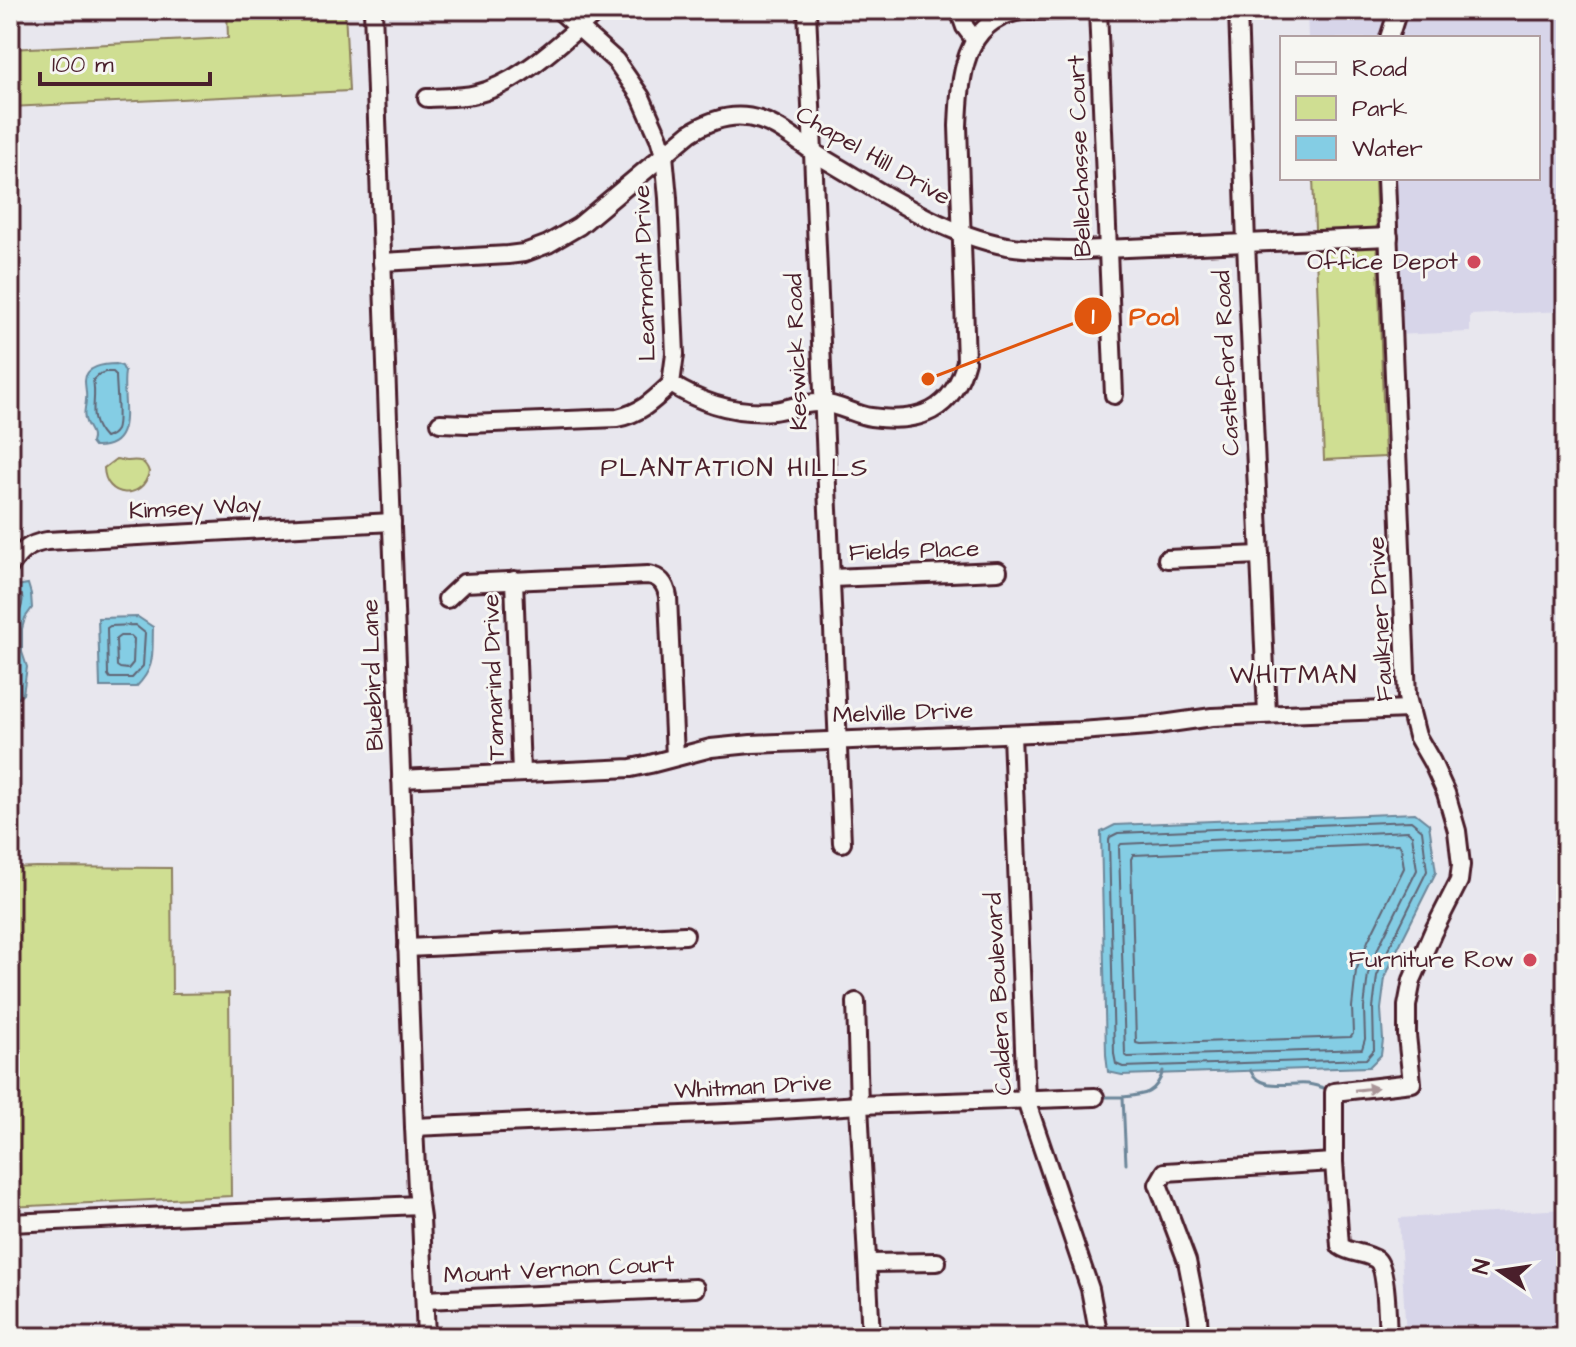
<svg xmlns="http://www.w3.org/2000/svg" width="1576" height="1347" viewBox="0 0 1576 1347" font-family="'Architects Daughter',sans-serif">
<rect width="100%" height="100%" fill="#e8e7ee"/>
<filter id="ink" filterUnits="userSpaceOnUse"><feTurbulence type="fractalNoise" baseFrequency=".0125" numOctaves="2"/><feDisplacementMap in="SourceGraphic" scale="16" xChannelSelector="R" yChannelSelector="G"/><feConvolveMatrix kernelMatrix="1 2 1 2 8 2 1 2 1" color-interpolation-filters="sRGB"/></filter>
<g filter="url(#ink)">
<!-- built -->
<g fill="#d7d5e9">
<path d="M1307,10h259v301l-96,4v17l-78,3 -5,-157h151v-140h-230z"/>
<path d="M1566,1209v128h-160l-7,-119z"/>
</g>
<!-- green -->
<g fill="#cfde92" stroke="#8c7e5e" stroke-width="2">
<path d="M227,10h118l4,81 -339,16v-58l218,-11z"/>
<path d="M1313,178h62l10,279 -61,3z"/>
<path d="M116,459c3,0 7,2 11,2 11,-1 18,-2 22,11 -6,29 -44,27 -45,-4z"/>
<path d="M36,867l135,1 1,126 57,-1 2,203 -221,11v-339z"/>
</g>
<!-- water -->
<g fill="#84cde4" stroke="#6d879a" stroke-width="2">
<path d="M116,364l6,2 3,6c-5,27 15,77 -31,75l-3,-4c4,-11 -4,-14 -6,-24 -2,-7 1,-13 1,-19 1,-6 -1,-13 -1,-19 0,-15 20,-17 31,-17z"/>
<path d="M28,584l3,10 1,14 -7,10 -3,11v23l5,15 -4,27 -8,7 -5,7v-119l1,-2z"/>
<path d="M138,617l15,10c-1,27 3,40 -17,60h-36l-2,-69z"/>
<path d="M1415,813l14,11 7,48 -41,82 -10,24 -4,31 2,31 -2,15 -12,12 -247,8 -14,-3 -2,-17 -5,-223 14,-7z"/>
</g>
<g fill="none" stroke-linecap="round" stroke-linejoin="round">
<!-- shore -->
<g stroke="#616575" stroke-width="2">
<path d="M105,372h8l3,3c0,11 4,46 0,55 -3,5 -6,6 -11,8 -20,-22 -7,-34 -12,-58l5,-5z"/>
<path d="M10,595h12c3,13 -8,23 -8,37 -1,19 11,49 -4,62"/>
<path d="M135,625l10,8 -2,33 -11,12h-22l-2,-3 -1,-47 3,-2z"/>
<path d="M120,636h11l3,3 -1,24 -5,6 -8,-1 -3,-2 -1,-27z"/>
<path d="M1411,821l11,9 5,41 -39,79 -11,26 -4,32 1,42 -8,9 -243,8 -7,-3 -2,-10 -5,-214 1,-3 8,-4z"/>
<path d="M1408,831l4,4 5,35 -38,76 -11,28 -4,34 1,31 -3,10 -234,8 -3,-2 -6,-208 2,-3z"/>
<path d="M1398,844l3,3 3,21 -36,73 -12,30 -4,36 1,27 -2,3 -211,7 -4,-1 -5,-184 2,-4z"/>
</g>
<!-- stream -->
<g stroke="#6d879a" stroke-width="3">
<path d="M1250,1070c10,22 39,12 58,14 7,1 13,3 19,5"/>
<path d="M1103,1097h20"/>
<path d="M1126,1164l-3,-67c22,-2 33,-3 40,-26"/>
</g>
<!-- minor casing -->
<g stroke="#4a1f2b" stroke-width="22">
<g id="minor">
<path d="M373,10l41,1117 3,62 4,29 5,119"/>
<path d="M559,10l57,51 25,36 18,41 5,17 4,43 7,156 -4,30c30,19 65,30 102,27 16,-2 31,-9 47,-8 19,1 35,12 51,14 48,7 82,-6 95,-56l-8,-235c2,-50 6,-103 58,-114 15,-2 34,-1 50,-2"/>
<path d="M807,10l35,833"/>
<path d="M959,10l6,17 9,12"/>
<path d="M1098,10l16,385"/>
<path d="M1238,10l8,233 21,471"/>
<path d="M1389,38l9,-28"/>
<path d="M427,98c16,-1 34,0 49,-4 45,-11 87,-54 123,-84"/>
<path d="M1386,178l21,519 10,39 15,26 14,31 11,38 4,34 -2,16 -26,51 -21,48 -5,26v29l5,48 -78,9v70l6,84c11,8 26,6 37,14 10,9 10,61 11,77"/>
<path d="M382,262l126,-7 16,-2 24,-9 31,-18 111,-93c20,-13 44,-22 70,-13 22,7 40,24 61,37 59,34 118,76 186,89 24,4 49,4 73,4l309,-13"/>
<path d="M440,423l28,1 149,-6c24,-5 36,-17 54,-34"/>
<path d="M1167,559l93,-4"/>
<path d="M10,566c10,-15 19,-22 37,-25l345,-19"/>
<path d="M832,578l166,-7"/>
<path d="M514,580l7,193"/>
<path d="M447,599l17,-16 184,-8c13,2 18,10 20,22l7,160"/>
<path d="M1012,734l14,366 64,189 9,48"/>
<path d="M401,779l230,-11 19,-4 61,-16 40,-4 329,-13 69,-5 63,-9 196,-8"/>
<path d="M407,948l278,-13"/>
<path d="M856,1002l3,103 12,232"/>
<path d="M414,1127l335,-15 110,-7 236,-8"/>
<path d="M10,1223l409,-18"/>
<path d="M869,1263l68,-1"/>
<path d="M425,1300l270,-12"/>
<path d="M1199,1337l-1,-20 -11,-56 -29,-77 7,-12 169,-10"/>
</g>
</g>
<!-- minor -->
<use href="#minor" stroke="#f6f6f2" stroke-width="16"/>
</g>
<!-- one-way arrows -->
<defs><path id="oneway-solid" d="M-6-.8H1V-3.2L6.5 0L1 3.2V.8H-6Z" transform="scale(2)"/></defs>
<use fill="#a99598" href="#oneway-solid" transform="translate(1366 1089) rotate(-7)"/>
</g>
<!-- markers -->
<g fill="#d1495b" stroke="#f6f6f2" stroke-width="3">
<circle cx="1474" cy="262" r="8"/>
<circle cx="1530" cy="960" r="8"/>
</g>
<g text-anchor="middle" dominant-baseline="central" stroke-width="6" stroke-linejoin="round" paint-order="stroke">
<!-- street labels -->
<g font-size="24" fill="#4a1f2b" stroke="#f6f6f2">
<text transform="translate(873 156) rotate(30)">Chapel Hill Drive</text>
<text transform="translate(1080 156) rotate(-92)">Bellechasse Court</text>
<text transform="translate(645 273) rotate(-92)">Learmont Drive</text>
<text transform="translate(797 352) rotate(-92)">Keswick Road</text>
<text transform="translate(1227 363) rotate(-93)">Castleford Road</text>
<text transform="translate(195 508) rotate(-3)">Kimsey Way</text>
<text transform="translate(914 551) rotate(-2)">Fields Place</text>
<text transform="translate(1381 619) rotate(-93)">Faulkner Drive</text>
<text transform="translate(373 675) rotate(-92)">Bluebird Lane</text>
<text transform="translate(494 677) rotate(-92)">Tamarind Drive</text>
<text transform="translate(903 713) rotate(-2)">Melville Drive</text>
<text transform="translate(999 994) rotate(-93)">Caldera Boulevard</text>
<text transform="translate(753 1087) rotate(-3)">Whitman Drive</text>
<text transform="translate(559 1270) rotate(-3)">Mount Vernon Court</text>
</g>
<!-- poi labels -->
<g font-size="24" fill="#4a1f2b" stroke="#f6f6f2" text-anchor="end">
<text x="1458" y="262">Office Depot</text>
<text x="1514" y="960">Furniture Row</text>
</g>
<!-- neighbourhood labels -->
<g font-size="26" letter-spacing="2" fill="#4a1f2b" stroke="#f6f6f2">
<text x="735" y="468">PLANTATION HILLS</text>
<text x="1294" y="675">WHITMAN</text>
</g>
</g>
<!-- callouts -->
<path fill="none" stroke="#e0560e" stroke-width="3" d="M928 379L1093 316"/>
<g fill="#e0560e" stroke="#f6f6f2" stroke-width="3">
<circle cx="928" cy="379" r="8"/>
<circle cx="1093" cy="316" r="20"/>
</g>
<g font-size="24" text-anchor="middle" font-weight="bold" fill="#fff">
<text x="1093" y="324">1</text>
</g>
<g font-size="26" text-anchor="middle" font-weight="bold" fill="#e0560e" stroke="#f6f6f2" stroke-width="6" stroke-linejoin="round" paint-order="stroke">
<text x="1154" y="325">Pool</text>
</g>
<!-- margin -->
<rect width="1576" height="1347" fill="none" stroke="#f6f6f2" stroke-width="40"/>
<rect x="20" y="20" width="1536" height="1307" fill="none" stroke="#4a1f2b" stroke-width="3" filter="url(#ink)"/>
<!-- legend -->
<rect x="1280" y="36" width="260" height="144" fill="#f6f6f2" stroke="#b1a0a2" stroke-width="2"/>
<rect x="1296" y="62" width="40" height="12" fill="#f6f6f2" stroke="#b1a0a2" stroke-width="2"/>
<text x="1352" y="76" font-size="24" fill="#4a1f2b">Road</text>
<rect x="1296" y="96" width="40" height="24" fill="#cfde92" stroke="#b1a0a2" stroke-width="2"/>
<text x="1352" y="116" font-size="24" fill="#4a1f2b">Park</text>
<rect x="1296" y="136" width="40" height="24" fill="#84cde4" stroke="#b1a0a2" stroke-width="2"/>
<text x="1352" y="156" font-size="24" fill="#4a1f2b">Water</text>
<!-- north arrow -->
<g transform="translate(1500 1271) rotate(283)" stroke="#f6f6f2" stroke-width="6" paint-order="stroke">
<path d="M0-6L14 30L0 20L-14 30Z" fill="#4a1f2b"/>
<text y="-12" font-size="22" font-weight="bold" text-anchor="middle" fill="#4a1f2b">N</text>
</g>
<!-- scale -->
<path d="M40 72v12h170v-12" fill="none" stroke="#4a1f2b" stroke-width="4"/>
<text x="52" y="72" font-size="24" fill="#4a1f2b" stroke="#f6f6f2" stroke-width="6" paint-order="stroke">100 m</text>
</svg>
